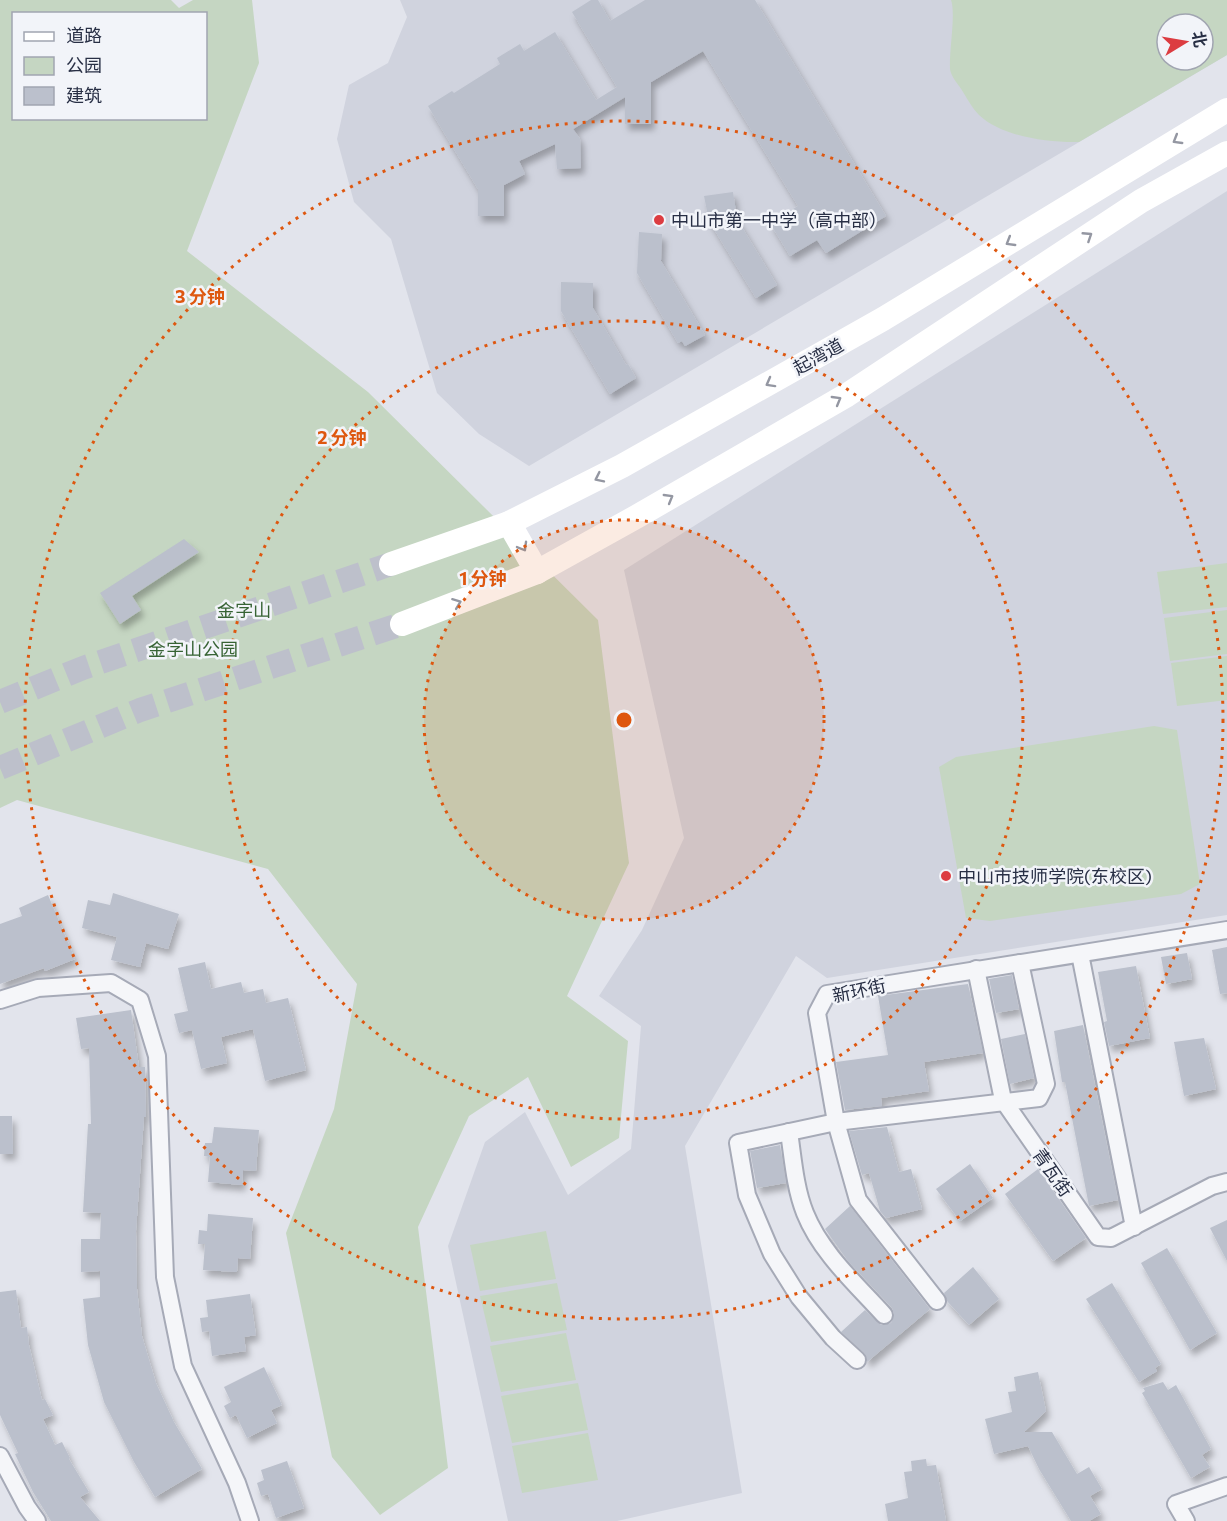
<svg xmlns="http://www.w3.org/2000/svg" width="1227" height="1521" viewBox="0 0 1227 1521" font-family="Commissioner,'Noto Sans SC',sans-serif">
<defs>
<filter id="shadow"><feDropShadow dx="3.5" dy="6" stdDeviation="3" flood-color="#0004"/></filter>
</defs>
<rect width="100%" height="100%" fill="#e2e4ec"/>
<!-- built -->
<g fill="#d0d3de" fill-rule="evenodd">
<path d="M400,0h827v55l-698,411 -50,-32 -42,-41 -46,-154 -37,-37 -17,-63 12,-54 39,-22 19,-46zM1167,24h36v36h-36z"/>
<path d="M1227,191v724l-400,63 -31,-22 -111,190 57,347 -125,28h-109l-60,-275 37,-104 40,-30 43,83 63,-46 10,-123 -42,-30 43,-66 42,-92 -60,-268z"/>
</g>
<!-- green -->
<g fill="#c5d6c2" fill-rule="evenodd">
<path d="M0,0h171l8,8 14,-8h59l7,63 -72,188 181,141 230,228 31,243 -62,133 61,45 -9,97 -48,29 -43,-90 -59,39 -51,111 30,241 -68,47 -48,-58 -46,-224 48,-124 23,-125 -89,-115 -251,-69 -17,8zM14,14h192v104h-192z"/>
<path d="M951,0h276v55l-148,87c-29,1 -77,-5 -100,-27 -6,-6 -11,-15 -16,-23 -4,-7 -12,-15 -13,-23 -1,-19 6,-55 1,-69zM1167,24h36v36h-36z"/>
<path d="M1227,563v44l-64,7 -6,-42z"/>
<path d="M1227,610v44l-57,7 -6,-43z"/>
<path d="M1227,656v44l-50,6 -6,-43z"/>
<path d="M1154,726l23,4 23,154 -19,10 -191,27 -24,-3 -27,-151 17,-10z"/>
<path d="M546,1231l10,48 -76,12 -10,-46z"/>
<path d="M557,1283l10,47 -76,12 -11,-46z"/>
<path d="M566,1333l10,47 -75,12 -11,-46z"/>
<path d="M578,1383l10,47 -76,13 -11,-47z"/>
<path d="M588,1433l10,47 -76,13 -10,-47z"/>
</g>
<!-- building -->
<g fill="#bbc0cc" filter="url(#shadow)">
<path d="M591,0h7l12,21 35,-21h110l131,216 -60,37 -9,-13 -27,16 -20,-33 28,-17 -95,-155 -52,31v42h-26v-27l-52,32 7,10 1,29 -24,1 -2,-25 -36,17 6,13 -21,11v31h-26v-27l-50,-83 24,-15 2,2 46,-29 -3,-6 23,-14 4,7 31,-19 41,68 21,-13 -45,-75z"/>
<path d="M733,192l4,27 40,66 -21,13 -47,-77 -5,-25z"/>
<path d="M639,232l23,2 -1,27 44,74 -20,11 -3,-5 -4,2 -41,-70z"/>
<path d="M561,282l32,1v25l33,57 2,-1 8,14 -26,16 -49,-83z"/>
<path d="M184,539l15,13 -67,44 9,14 -21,14 -20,-31z"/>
<path d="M113,893l66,21 -11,35 -22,-6 -6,24 -29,-7 6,-23 -35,-9 6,-28 22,5z"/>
<path d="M48,895l27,64 -30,12 -1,-3 -44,16v-60l22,-8 -3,-8z"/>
<path d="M1227,947v46l-7,1 -8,-44z"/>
<path d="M1187,953l5,26 -26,5 -5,-27z"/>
<path d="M205,962l6,27 30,-7 3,11 19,-4 3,14 22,-5 18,72 -41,11 -12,-52 -32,8 6,26 -26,6 -9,-39 -13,3 -5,-19 14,-3 -10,-43z"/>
<path d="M1136,966l14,72 -41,8 -5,-24 3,-1 -9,-49z"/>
<path d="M1012,975l7,34 -23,4 -7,-34z"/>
<path d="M968,984l15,69 -59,9 5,29 -48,7 1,8 -37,4 -9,-48 52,-7 -10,-59z"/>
<path d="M131,1010l8,57h6l1,50h-2l-8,114 1,58 5,47 14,47 18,39 28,47 -47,28 -21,-35 -30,-60 -16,-57 -5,-46 17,-2v-26l-19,1v-33h19l1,-26 -18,-1 5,-88h3l-2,-76 -8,1 -5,-31z"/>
<path d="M1083,1025l35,175 -29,6 -24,-124h-3l-8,-51z"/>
<path d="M1025,1034l9,44 -24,6 -9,-45z"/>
<path d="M1204,1038l12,51 -32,7 -10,-54z"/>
<path d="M0,1116h12l1,38h-13z"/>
<path d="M214,1127l45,3 -3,41 -13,-1 -1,15 -34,-3 2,-25 -6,-1 1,-13h7z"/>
<path d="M887,1127l12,45 12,-3 11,40 -36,9 -6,-7 -11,-38 -7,2 -13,-44z"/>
<path d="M780,1145l6,38 -29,5 -7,-37z"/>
<path d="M970,1164l23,34 -33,23 -24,-32z"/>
<path d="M1038,1169l48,69 -33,23 -48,-67z"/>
<path d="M850,1206l80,103 -63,53 -3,-9 -23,-21 24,-22 16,15 10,-2 3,-10 -2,-5 -44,-47 -23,-32z"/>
<path d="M208,1214l45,4 -3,41 -12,-1 -1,14 -34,-2 2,-26h-7l1,-14 8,1z"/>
<path d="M1227,1220v41l-17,-33z"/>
<path d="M1167,1248l50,85 -27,17 -49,-87z"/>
<path d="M973,1267l26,32 -30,26 -22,-24 -3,-8z"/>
<path d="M1112,1283l49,81 -6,4 2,3 -18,11 -53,-83z"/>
<path d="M16,1290l5,38 6,-1 2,18 13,55 3,-1 8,16 -10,4 12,26 7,-3 8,16 -1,1 20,33 -9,5 20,24h-49l-18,-29 -18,-38 3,-1 -18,-38v-123z"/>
<path d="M250,1294l6,41 -12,2 2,14 -34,5 -3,-25 -7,1 -2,-14 8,-1 -2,-17z"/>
<path d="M264,1367l18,38 -11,5 6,13 -30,15 -11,-23 -6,3 -6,-12 7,-4 -7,-15z"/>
<path d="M1038,1372l8,39 -22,21h28l25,42 12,-7 13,22 -12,7 11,18 -12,7h-18l-32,-52 -11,-23 -34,8 -9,-35 27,-7 -4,-20 8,-1 -2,-14z"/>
<path d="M1163,1382l5,8 8,-5 35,64 -9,6 8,12 -19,11 -49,-85 3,-2 -2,-3z"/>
<path d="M926,1459l1,7 9,-1 10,56h-58l-3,-17 23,-6 -4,-26 8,-1 -1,-10z"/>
<path d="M287,1461l17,47 -28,10 -8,-24 -7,2 -4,-13 7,-3 -3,-10z"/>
</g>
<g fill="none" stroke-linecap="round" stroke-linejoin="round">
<!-- secondary-tunnel -->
<g stroke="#bdc0cb" stroke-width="24" stroke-dasharray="24 12" stroke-linecap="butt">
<path d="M0,702l83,-34 308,-104"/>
<path d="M0,768l140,-58 262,-86"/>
</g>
<!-- street casing -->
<g stroke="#a6aab7" stroke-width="20">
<g id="street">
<path d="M1080,954l54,273"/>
<path d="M976,969l27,131 95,137 13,1 101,-52 15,-4"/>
<path d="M0,1000l38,-12 73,-5 29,17 17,56 8,221 18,89 54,117 13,38"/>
<path d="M789,1132c4,27 6,56 16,81 16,40 51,71 79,102"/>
<path d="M937,1301l-79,-101 -22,-78 -19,-109 10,-19 400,-64"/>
<path d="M857,1360l-24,-22 -34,-41 -27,-43 -25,-59 -9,-52 98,-21 203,-24 7,-14 -26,-121"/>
<path d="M0,1456l27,51 10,14"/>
<path d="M1186,1521l-10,-17 51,-18"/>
</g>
</g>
<!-- street -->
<use href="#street" stroke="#f5f6f9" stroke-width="16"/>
<!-- secondary -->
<g stroke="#fff" stroke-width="24">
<path d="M509,523l28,49"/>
<path d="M391,564l118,-41 113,-57 261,-147 344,-209"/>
<path d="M402,624l135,-52 99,-55 211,-122 294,-194 86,-48"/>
</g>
</g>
<!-- one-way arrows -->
<defs><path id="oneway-chevron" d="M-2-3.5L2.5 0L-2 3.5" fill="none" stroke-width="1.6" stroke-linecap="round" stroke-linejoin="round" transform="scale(1.5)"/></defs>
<g stroke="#9497a2">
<use href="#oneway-chevron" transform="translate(1177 140) rotate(149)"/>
<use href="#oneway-chevron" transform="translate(1088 236) rotate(-33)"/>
<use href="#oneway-chevron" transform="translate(1010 242) rotate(149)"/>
<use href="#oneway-chevron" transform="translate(770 383) rotate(151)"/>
<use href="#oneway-chevron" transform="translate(837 400) rotate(-30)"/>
<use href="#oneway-chevron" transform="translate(599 478) rotate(154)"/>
<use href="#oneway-chevron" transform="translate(669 498) rotate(-30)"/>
<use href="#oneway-chevron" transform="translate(523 547) rotate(60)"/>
<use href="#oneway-chevron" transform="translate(457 603) rotate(-21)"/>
</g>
<!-- distance rings -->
<circle cx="624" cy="720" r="200" fill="#de570f" fill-opacity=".12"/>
<g fill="none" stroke="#de570f" stroke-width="3" stroke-dasharray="3 6">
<circle cx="624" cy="720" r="200"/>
<circle cx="624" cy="720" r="399"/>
<circle cx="624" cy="720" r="599"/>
</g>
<!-- markers -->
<g fill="#dc3c41" stroke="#f2f4f9" stroke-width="2">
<circle cx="659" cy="220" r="6"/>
<circle cx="946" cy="876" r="6"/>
</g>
<g text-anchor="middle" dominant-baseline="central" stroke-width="5" stroke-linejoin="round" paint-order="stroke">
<!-- poi labels -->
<g font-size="18" fill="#282f45" stroke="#f2f4f9" text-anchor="start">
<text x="671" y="220">中山市第一中学（高中部）</text>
<text x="958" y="876">中山市技师学院(东校区)</text>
</g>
<!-- street labels -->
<g font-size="18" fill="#282f45" stroke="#f2f4f9">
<text transform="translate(818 356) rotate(-29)">起湾道</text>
<text transform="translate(859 990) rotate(-12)">新环街</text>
<text transform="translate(1053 1172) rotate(55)">青瓦街</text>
</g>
<!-- park labels -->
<g font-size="18" fill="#376334" stroke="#f2f4f9">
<text x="244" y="610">金字山</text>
<text x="193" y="649">金字山公园</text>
</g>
</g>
<circle cx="624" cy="720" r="9" fill="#de570f" stroke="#f2f4f9" stroke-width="3"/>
<g font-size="18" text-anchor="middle" font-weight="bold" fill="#de570f" stroke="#f2f4f9" stroke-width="5" stroke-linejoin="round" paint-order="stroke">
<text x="200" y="303">3 分钟</text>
<text x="342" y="444">2 分钟</text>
<text x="483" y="585">1 分钟</text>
</g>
<!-- legend -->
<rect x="12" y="12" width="195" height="108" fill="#f2f4f9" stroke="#a1a5b1" stroke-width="1.5"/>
<rect x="24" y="32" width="30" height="9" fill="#ffffff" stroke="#a1a5b1" stroke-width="1.5"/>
<text x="66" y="42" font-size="18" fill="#282f45">道路</text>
<rect x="24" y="57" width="30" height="18" fill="#c5d6c2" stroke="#a1a5b1" stroke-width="1.5"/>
<text x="66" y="72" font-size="18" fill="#282f45">公园</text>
<rect x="24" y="87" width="30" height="18" fill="#bbc0cc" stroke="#a1a5b1" stroke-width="1.5"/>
<text x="66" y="102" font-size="18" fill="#282f45">建筑</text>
<!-- north arrow -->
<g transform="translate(1185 42) rotate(79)"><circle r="28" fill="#f2f4f9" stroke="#a1a5b1" stroke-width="1.5"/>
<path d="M0-4.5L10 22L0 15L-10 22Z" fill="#dc3c41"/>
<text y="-9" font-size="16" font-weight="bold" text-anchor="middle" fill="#282f45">北</text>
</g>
</svg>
